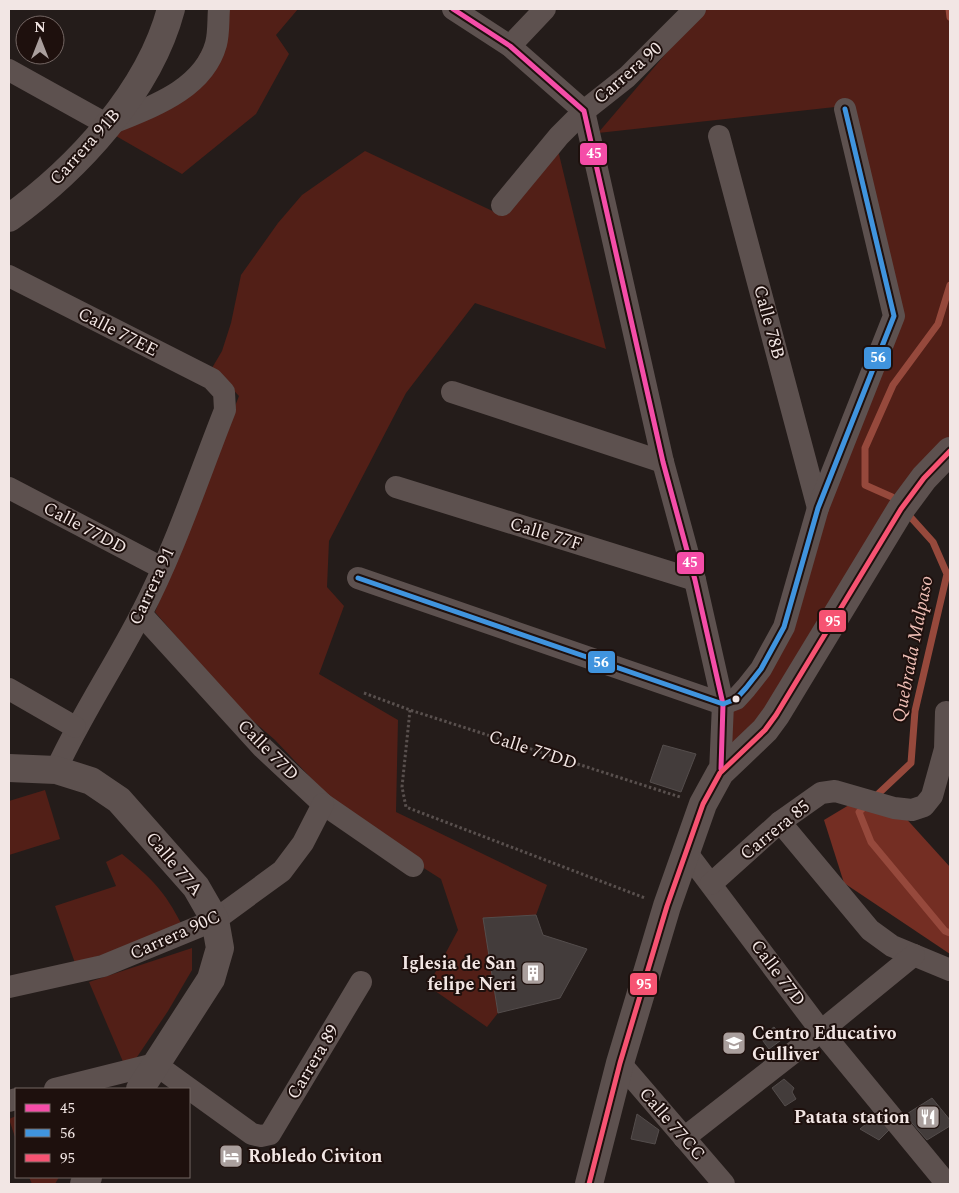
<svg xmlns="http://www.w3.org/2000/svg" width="959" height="1193" viewBox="0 0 959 1193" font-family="Spectral,serif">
<rect width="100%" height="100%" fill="#241c1a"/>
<!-- green -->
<g fill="#521f17">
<path d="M226,9h72l-22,26 13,19 -33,60 -74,60 -73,-42 62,-27z"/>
<path d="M704,9h246v442l-216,307 -11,-54 38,-35 133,-353 -59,-209 -237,26z"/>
<path d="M557,146l49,203 -131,-46 -69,90 -77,148 -2,46 17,19 -25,68 79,46 -2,92 151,73 -11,30 -52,3 14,95 -11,14 -59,-41 30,-56 -17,-51 -71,-45 -43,-39 -52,-55 -39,-34 -81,-94 84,-216 -27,-28 10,-17 9,-28 10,-48 37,-52 24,-28 63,-44 136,64z"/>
<path d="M45,790l15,49 -51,16v-54z"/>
<path d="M122,854c30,25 42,36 60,71l-50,21 -57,17 -20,-57 61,-20 -10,-24z"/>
<path d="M192,948v22l-24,41 -33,49 -11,4 -35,-82z"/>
<path d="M16,1116v24l-7,-21z"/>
<path d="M29,1177h30l-4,7h-23z"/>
</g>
<!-- forest -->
<path fill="#742e23" d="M854,802l48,12 48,53v87l-106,-71 -20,-63z"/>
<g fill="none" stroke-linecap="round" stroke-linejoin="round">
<!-- stream -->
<g stroke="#96493c" stroke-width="7">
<path d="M949,9l1,8"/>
<path d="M898,504l-6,-7 -27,-12v-37l28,-63 45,-61 12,-39"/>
<path d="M906,512l27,30 14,32 -32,137 -4,52 -52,49 12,30 74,89 5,2"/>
</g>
</g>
<!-- building -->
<g fill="#433c3b" stroke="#544d4c">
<path d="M663,745l33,9 -15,38 -31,-10z"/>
<path d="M536,915l7,20 44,14 -27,49 -62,15 -15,-95z"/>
<path d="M774,1027l10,11 -15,11 -9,-12z"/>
<path d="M784,1079l10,9 -2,4 4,7 -11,7 -13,-18z"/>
<path d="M932,1098l18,22v6l-23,14 -22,-25z"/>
<path d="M637,1114l22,16 -4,14 -24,-5z"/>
<path d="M878,1114l14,13 -13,13 -19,-11z"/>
</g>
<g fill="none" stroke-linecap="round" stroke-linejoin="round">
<!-- path -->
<g stroke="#59504e" stroke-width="3" stroke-dasharray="2.5 2.5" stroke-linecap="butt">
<path d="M364,693l46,17 270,87"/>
<path d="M410,710l-8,77 4,20 239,91"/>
</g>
<!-- minor -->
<g stroke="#5d514f" stroke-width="22">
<path d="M453,9l57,37 74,65 79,351 32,118 28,124 -3,69"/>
<path d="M510,46l35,-37"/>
<path d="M9,70l99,55c40,-17 95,-34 108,-81 3,-11 2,-24 3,-35"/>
<path d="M719,136l99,372"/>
<path d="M502,205l57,-69 25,-25 43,-34 68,-68"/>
<path d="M9,276l203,103 12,13 1,18c-27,68 -50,139 -84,204 -27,53 -60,101 -85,156"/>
<path d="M452,392l211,70"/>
<path d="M396,487l299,93"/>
<path d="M9,488l153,80"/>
<path d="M358,578l365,126 13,-5 10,-11 15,-19 23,-42 34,-119 76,-192 -49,-207"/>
<path d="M141,614l122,134 60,56 90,62"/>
<path d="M9,689l66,38"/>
<path d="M780,822l90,108 22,16 58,24"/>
<path d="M687,853l134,178 126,153"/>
<path d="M711,884l69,-62 41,-29 14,-2 59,17 18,2 12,-4 8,-10 13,-47 1,-37"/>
<path d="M9,987l94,-21 112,-46 67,-49 21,-28 20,-39"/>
<path d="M620,1063l104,121"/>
<path d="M55,1089l100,-25 97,70 9,2 9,-2 91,-152"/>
<path d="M9,1101l7,-2"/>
<path d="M684,1138l137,-107 93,-76"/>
</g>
<!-- tertiary -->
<g stroke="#5d514f" stroke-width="28">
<path d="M9,218c68,-49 140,-126 162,-209"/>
<path d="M9,768l47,2 35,11 28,19 77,87 19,33 5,28 -9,31 -71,110"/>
<path d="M84,1184l4,-7"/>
<path d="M589,1184l31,-121 47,-157 36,-102 17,-31 45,-43 11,-15 125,-206 23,-31 26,-27"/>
</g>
<!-- bus-1 casing -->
<g stroke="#1e100d" stroke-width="9">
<path id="bus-1" d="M453,9l57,37 74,65 79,351 32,118 28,124 -2,65"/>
</g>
<!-- bus-2 casing -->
<g stroke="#1e100d" stroke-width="9">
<path id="bus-2" d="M358,578l365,126 13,-5 10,-11 15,-19 23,-42 34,-119 76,-192 -49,-207"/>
</g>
<!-- bus-3 casing -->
<g stroke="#1e100d" stroke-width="9">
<path id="bus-3" d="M589,1184l31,-121 47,-157 36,-102 17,-31 45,-43 11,-15 125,-206 23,-31 26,-27"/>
</g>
<!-- bus-1 -->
<use href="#bus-1" stroke="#f54da8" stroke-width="5"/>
<!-- bus-2 -->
<use href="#bus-2" stroke="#4094de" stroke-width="5"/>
<!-- bus-3 -->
<use href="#bus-3" stroke="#f65372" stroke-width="5"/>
</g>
<!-- icons -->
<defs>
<g id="building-square" transform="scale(1.25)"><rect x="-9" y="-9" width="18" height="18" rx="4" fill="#aa9f9d" stroke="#1e100d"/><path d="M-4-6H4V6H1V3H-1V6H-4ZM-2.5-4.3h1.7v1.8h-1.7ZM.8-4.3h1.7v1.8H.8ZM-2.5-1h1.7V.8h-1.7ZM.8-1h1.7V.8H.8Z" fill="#fff"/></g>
<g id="school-square" transform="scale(1.25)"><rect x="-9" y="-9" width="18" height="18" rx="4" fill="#aa9f9d" stroke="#1e100d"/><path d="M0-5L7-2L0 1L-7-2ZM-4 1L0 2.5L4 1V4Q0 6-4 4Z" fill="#fff"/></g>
<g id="restaurant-square" transform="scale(1.25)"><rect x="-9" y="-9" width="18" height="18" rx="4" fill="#aa9f9d" stroke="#1e100d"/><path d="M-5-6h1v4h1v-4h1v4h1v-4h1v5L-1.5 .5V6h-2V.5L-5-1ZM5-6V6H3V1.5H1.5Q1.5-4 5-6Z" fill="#fff"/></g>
<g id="hotel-square" transform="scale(1.25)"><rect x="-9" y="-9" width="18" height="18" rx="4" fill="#aa9f9d" stroke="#1e100d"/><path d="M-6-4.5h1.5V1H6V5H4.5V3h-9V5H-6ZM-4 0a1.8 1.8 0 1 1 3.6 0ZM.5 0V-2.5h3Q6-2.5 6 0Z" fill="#fff"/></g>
</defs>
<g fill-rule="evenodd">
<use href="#building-square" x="533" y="973"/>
<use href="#school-square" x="734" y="1043"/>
<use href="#restaurant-square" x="928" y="1117"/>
<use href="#hotel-square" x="231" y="1156"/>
</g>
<!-- markers -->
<circle fill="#f2e6e4" stroke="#1e100d" stroke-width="2" cx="736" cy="699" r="4.5"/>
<g text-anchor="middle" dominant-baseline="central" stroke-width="4" stroke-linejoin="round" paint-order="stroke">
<!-- street labels -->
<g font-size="18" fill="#f2e6e4" stroke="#1e100d">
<text transform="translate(628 73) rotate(-41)">Carrera 90</text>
<text transform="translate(85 147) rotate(-48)">Carrera 91B</text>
<text transform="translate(769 322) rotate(75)">Calle 78B</text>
<text transform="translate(118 332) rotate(27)">Calle 77EE</text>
<text transform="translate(85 528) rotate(28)">Calle 77DD</text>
<text transform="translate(546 534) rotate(17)">Calle 77F</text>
<text transform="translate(152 586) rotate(-65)">Carrera 91</text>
<text transform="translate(268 750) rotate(45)">Calle 77D</text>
<text transform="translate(533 750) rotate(18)">Calle 77DD</text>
<text transform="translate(775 830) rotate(-39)">Carrera 85</text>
<text transform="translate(174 864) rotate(50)">Calle 77A</text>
<text transform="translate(175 935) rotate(-24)">Carrera 90C</text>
<text transform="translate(778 973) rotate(53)">Calle 77D</text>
<text transform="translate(313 1062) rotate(-59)">Carrera 89</text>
<text transform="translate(672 1124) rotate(49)">Calle 77CC</text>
</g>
<!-- poi labels -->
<g font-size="18" font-weight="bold" fill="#f2e6e4" stroke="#1e100d" text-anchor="end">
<text x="516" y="963">Iglesia de San<tspan x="516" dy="21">felipe Neri</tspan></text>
<text x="752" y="1033" text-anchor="start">Centro Educativo<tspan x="752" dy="21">Gulliver</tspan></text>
<text x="910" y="1117">Patata station</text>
<text x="248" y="1156" text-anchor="start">Robledo Civiton</text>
</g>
<!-- water labels -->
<g font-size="19" font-style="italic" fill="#f1c0b7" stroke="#1e100d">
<text transform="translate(913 649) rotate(-79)">Quebrada Malpaso</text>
</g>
</g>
<g stroke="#1e100d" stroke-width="2">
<rect x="579" y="142" width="29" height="24" rx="5" fill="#f54da8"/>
<rect x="863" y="346" width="29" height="24" rx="5" fill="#4094de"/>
<rect x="676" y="551" width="29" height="24" rx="5" fill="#f54da8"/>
<rect x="818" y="609" width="29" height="24" rx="5" fill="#f65372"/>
<rect x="587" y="650" width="29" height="24" rx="5" fill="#4094de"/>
<rect x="629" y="972" width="29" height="24" rx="5" fill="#f65372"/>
</g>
<g font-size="14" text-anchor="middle" font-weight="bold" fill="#fff">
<text x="594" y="158">45</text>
<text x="878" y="362">56</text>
<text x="690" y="567">45</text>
<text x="833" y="626">95</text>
<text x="601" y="667">56</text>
<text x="644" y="989">95</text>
</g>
<!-- border -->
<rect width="959" height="1193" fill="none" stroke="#f2e6e4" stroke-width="20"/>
<!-- legend -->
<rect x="15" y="1088" width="175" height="90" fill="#1e100d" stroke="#736663"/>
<rect x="25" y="1104" width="25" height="8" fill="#f54da8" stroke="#736663"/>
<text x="60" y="1113" font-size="15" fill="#f2e6e4">45</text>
<rect x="25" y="1129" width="25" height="8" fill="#4094de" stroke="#736663"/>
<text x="60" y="1138" font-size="15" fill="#f2e6e4">56</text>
<rect x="25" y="1154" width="25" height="8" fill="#f65372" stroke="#736663"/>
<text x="60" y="1163" font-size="15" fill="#f2e6e4">95</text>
<!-- north arrow -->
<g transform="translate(40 40)"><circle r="24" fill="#1e100d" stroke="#736663"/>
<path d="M0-4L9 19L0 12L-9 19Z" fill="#aa9f9d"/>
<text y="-8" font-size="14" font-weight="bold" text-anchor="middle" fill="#f2e6e4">N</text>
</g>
</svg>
